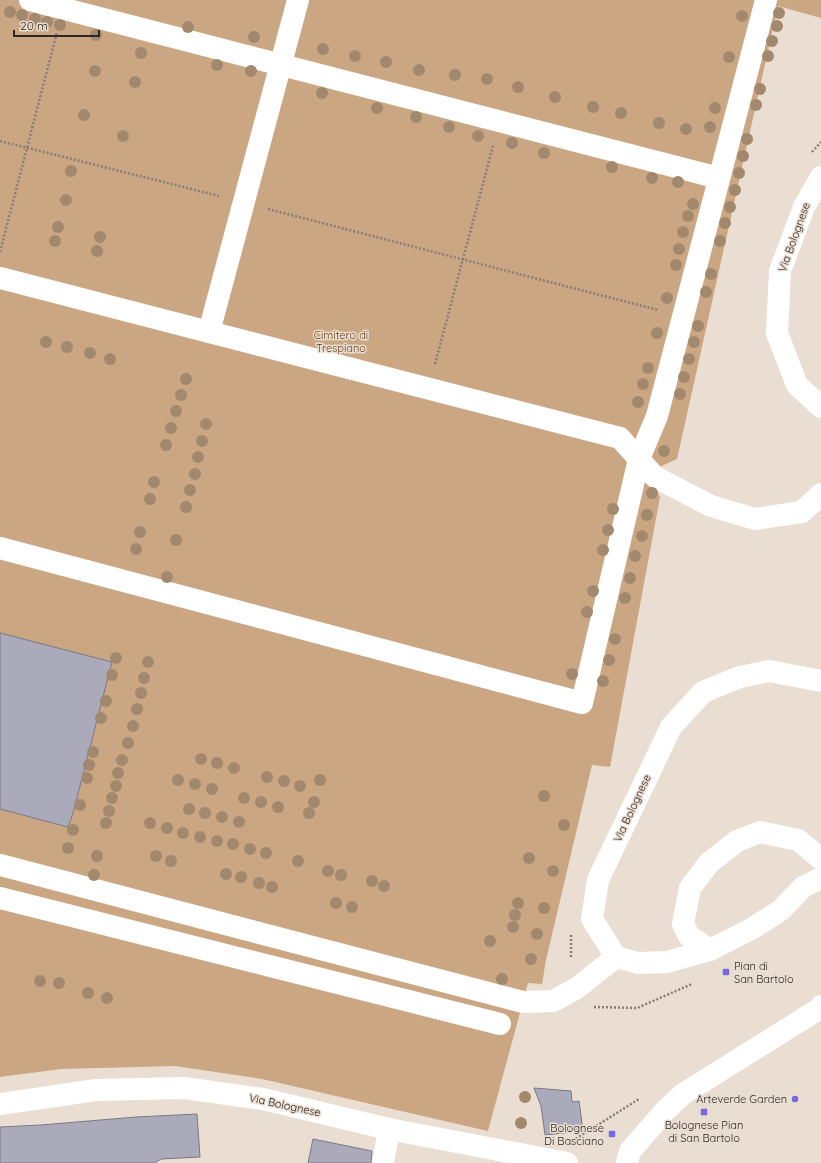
<svg xmlns="http://www.w3.org/2000/svg" width="821" height="1163" viewBox="0 0 821 1163" font-family="Quicksand,sans-serif">
<rect width="100%" height="100%" fill="#eaddd1"/>
<!-- green -->
<path fill="#cba682" d="M0,0h821v18l-43,-12 -101,453 -20,9 -4,17 7,12 -50,270 -18,-2 -46,195 -4,24 -14,-1 -40,148 -226,-52 -87,-13 -114,3 -61,8z"/>
<!-- building -->
<g fill="#aaaaba" stroke="#797987">
<path d="M0,633l112,29 -39,151 -5,14 -68,-18z"/>
<path d="M534,1088l37,3 1,11 7,-1 4,30 -38,4 -4,-29z"/>
<path d="M197,1114l3,43 -39,2 -6,4h-155v-36l41,-2 95,-8z"/>
<path d="M313,1139l59,12 -1,12h-63z"/>
</g>
<g fill="none" stroke-linecap="round" stroke-linejoin="round">
<!-- path -->
<g stroke="#877e76" stroke-width="2.5" stroke-dasharray="2 2" stroke-linecap="butt">
<path d="M0,141l219,55"/>
<path d="M812,152l9,-10"/>
<path d="M268,209l390,101"/>
<path d="M0,252l57,-220"/>
<path d="M435,364l58,-218"/>
<path d="M571,935v23"/>
<path d="M594,1007l43,1 55,-24"/>
<path d="M576,1139l1,-1 62,-39"/>
</g>
<!-- minor -->
<g stroke="#fff" stroke-width="22">
<path d="M30,0l689,178"/>
<path d="M821,177l-17,30 -24,64 -3,62 20,52 24,22"/>
<path d="M0,278l620,160 35,39 56,29 44,13 47,-7 19,-18"/>
<path d="M209,332l89,-332"/>
<path d="M0,548l582,155 57,-244 18,-43 109,-416"/>
<path d="M821,681l-52,-10 -29,6 -37,15 -32,35 -73,153 -6,39 24,38 22,6 29,-1 43,-12 43,-22 28,-18 22,-23 18,-9"/>
<path d="M0,865l523,137 30,-1 24,-13 39,-31"/>
<path d="M0,898l500,126"/>
<path d="M710,950l-21,-14 -6,-12 7,-36 19,-25 28,-22 23,-9 38,8 23,19"/>
<path d="M383,1163l6,-34"/>
<path d="M627,1163l3,-12 35,-40 18,-17 136,-85 2,-3"/>
</g>
<!-- major -->
<path stroke="#fff" stroke-width="22" d="M0,1104l96,-14 88,-2 79,11 126,30 178,34"/>
</g>
<!-- trees -->
<g fill="#a2886d">
<circle cx="10" cy="12" r="6"/>
<circle cx="779" cy="13" r="6"/>
<circle cx="22" cy="15" r="6"/>
<circle cx="742" cy="16" r="6"/>
<circle cx="35" cy="19" r="6"/>
<circle cx="47" cy="22" r="6"/>
<circle cx="60" cy="25" r="6"/>
<circle cx="777" cy="26" r="6"/>
<circle cx="188" cy="27" r="6"/>
<circle cx="96" cy="35" r="6"/>
<circle cx="254" cy="37" r="6"/>
<circle cx="772" cy="41" r="6"/>
<circle cx="323" cy="49" r="6"/>
<circle cx="141" cy="53" r="6"/>
<circle cx="355" cy="56" r="6"/>
<circle cx="768" cy="56" r="6"/>
<circle cx="729" cy="57" r="6"/>
<circle cx="386" cy="62" r="6"/>
<circle cx="217" cy="65" r="6"/>
<circle cx="419" cy="70" r="6"/>
<circle cx="95" cy="71" r="6"/>
<circle cx="251" cy="71" r="6"/>
<circle cx="455" cy="75" r="6"/>
<circle cx="487" cy="79" r="6"/>
<circle cx="135" cy="82" r="6"/>
<circle cx="518" cy="87" r="6"/>
<circle cx="760" cy="89" r="6"/>
<circle cx="322" cy="93" r="6"/>
<circle cx="555" cy="97" r="6"/>
<circle cx="756" cy="105" r="6"/>
<circle cx="593" cy="107" r="6"/>
<circle cx="377" cy="108" r="6"/>
<circle cx="715" cy="108" r="6"/>
<circle cx="621" cy="113" r="6"/>
<circle cx="84" cy="115" r="6"/>
<circle cx="416" cy="117" r="6"/>
<circle cx="659" cy="123" r="6"/>
<circle cx="449" cy="127" r="6"/>
<circle cx="710" cy="127" r="6"/>
<circle cx="686" cy="129" r="6"/>
<circle cx="123" cy="136" r="6"/>
<circle cx="478" cy="136" r="6"/>
<circle cx="747" cy="139" r="6"/>
<circle cx="512" cy="143" r="6"/>
<circle cx="544" cy="153" r="6"/>
<circle cx="743" cy="156" r="6"/>
<circle cx="612" cy="167" r="6"/>
<circle cx="71" cy="171" r="6"/>
<circle cx="739" cy="173" r="6"/>
<circle cx="652" cy="178" r="6"/>
<circle cx="678" cy="182" r="6"/>
<circle cx="735" cy="190" r="6"/>
<circle cx="66" cy="200" r="6"/>
<circle cx="693" cy="204" r="6"/>
<circle cx="730" cy="207" r="6"/>
<circle cx="688" cy="216" r="6"/>
<circle cx="725" cy="223" r="6"/>
<circle cx="58" cy="227" r="6"/>
<circle cx="683" cy="232" r="6"/>
<circle cx="100" cy="237" r="6"/>
<circle cx="55" cy="241" r="6"/>
<circle cx="720" cy="241" r="6"/>
<circle cx="679" cy="249" r="6"/>
<circle cx="97" cy="251" r="6"/>
<circle cx="676" cy="265" r="6"/>
<circle cx="711" cy="274" r="6"/>
<circle cx="706" cy="292" r="6"/>
<circle cx="667" cy="298" r="6"/>
<circle cx="698" cy="326" r="6"/>
<circle cx="657" cy="333" r="6"/>
<circle cx="46" cy="342" r="6"/>
<circle cx="694" cy="342" r="6"/>
<circle cx="67" cy="347" r="6"/>
<circle cx="90" cy="353" r="6"/>
<circle cx="110" cy="359" r="6"/>
<circle cx="689" cy="359" r="6"/>
<circle cx="648" cy="368" r="6"/>
<circle cx="684" cy="377" r="6"/>
<circle cx="186" cy="379" r="6"/>
<circle cx="643" cy="384" r="6"/>
<circle cx="680" cy="394" r="6"/>
<circle cx="181" cy="395" r="6"/>
<circle cx="638" cy="402" r="6"/>
<circle cx="176" cy="411" r="6"/>
<circle cx="206" cy="424" r="6"/>
<circle cx="171" cy="428" r="6"/>
<circle cx="202" cy="441" r="6"/>
<circle cx="166" cy="445" r="6"/>
<circle cx="664" cy="451" r="6"/>
<circle cx="198" cy="457" r="6"/>
<circle cx="195" cy="474" r="6"/>
<circle cx="154" cy="482" r="6"/>
<circle cx="190" cy="490" r="6"/>
<circle cx="652" cy="493" r="6"/>
<circle cx="150" cy="499" r="6"/>
<circle cx="186" cy="507" r="6"/>
<circle cx="613" cy="509" r="6"/>
<circle cx="647" cy="515" r="6"/>
<circle cx="608" cy="530" r="6"/>
<circle cx="140" cy="532" r="6"/>
<circle cx="642" cy="536" r="6"/>
<circle cx="176" cy="540" r="6"/>
<circle cx="136" cy="549" r="6"/>
<circle cx="603" cy="550" r="6"/>
<circle cx="635" cy="556" r="6"/>
<circle cx="167" cy="577" r="6"/>
<circle cx="630" cy="578" r="6"/>
<circle cx="593" cy="591" r="6"/>
<circle cx="625" cy="598" r="6"/>
<circle cx="587" cy="612" r="6"/>
<circle cx="615" cy="639" r="6"/>
<circle cx="116" cy="658" r="6"/>
<circle cx="609" cy="660" r="6"/>
<circle cx="148" cy="662" r="6"/>
<circle cx="572" cy="674" r="6"/>
<circle cx="112" cy="675" r="6"/>
<circle cx="144" cy="678" r="6"/>
<circle cx="603" cy="681" r="6"/>
<circle cx="141" cy="693" r="6"/>
<circle cx="106" cy="701" r="6"/>
<circle cx="137" cy="709" r="6"/>
<circle cx="101" cy="718" r="6"/>
<circle cx="133" cy="726" r="6"/>
<circle cx="128" cy="743" r="6"/>
<circle cx="93" cy="752" r="6"/>
<circle cx="201" cy="759" r="6"/>
<circle cx="122" cy="760" r="6"/>
<circle cx="217" cy="763" r="6"/>
<circle cx="89" cy="765" r="6"/>
<circle cx="234" cy="768" r="6"/>
<circle cx="118" cy="773" r="6"/>
<circle cx="267" cy="777" r="6"/>
<circle cx="87" cy="778" r="6"/>
<circle cx="178" cy="780" r="6"/>
<circle cx="320" cy="780" r="6"/>
<circle cx="284" cy="781" r="6"/>
<circle cx="195" cy="784" r="6"/>
<circle cx="116" cy="786" r="6"/>
<circle cx="300" cy="786" r="6"/>
<circle cx="212" cy="789" r="6"/>
<circle cx="544" cy="796" r="6"/>
<circle cx="112" cy="798" r="6"/>
<circle cx="244" cy="798" r="6"/>
<circle cx="261" cy="802" r="6"/>
<circle cx="314" cy="802" r="6"/>
<circle cx="80" cy="805" r="6"/>
<circle cx="278" cy="807" r="6"/>
<circle cx="189" cy="809" r="6"/>
<circle cx="109" cy="811" r="6"/>
<circle cx="205" cy="813" r="6"/>
<circle cx="309" cy="813" r="6"/>
<circle cx="222" cy="817" r="6"/>
<circle cx="239" cy="822" r="6"/>
<circle cx="106" cy="823" r="6"/>
<circle cx="150" cy="823" r="6"/>
<circle cx="564" cy="825" r="6"/>
<circle cx="167" cy="828" r="6"/>
<circle cx="73" cy="830" r="6"/>
<circle cx="183" cy="833" r="6"/>
<circle cx="200" cy="837" r="6"/>
<circle cx="217" cy="841" r="6"/>
<circle cx="233" cy="844" r="6"/>
<circle cx="68" cy="848" r="6"/>
<circle cx="250" cy="849" r="6"/>
<circle cx="266" cy="853" r="6"/>
<circle cx="97" cy="856" r="6"/>
<circle cx="156" cy="856" r="6"/>
<circle cx="529" cy="858" r="6"/>
<circle cx="171" cy="861" r="6"/>
<circle cx="298" cy="861" r="6"/>
<circle cx="328" cy="871" r="6"/>
<circle cx="553" cy="871" r="6"/>
<circle cx="226" cy="874" r="6"/>
<circle cx="94" cy="875" r="6"/>
<circle cx="341" cy="875" r="6"/>
<circle cx="241" cy="877" r="6"/>
<circle cx="372" cy="881" r="6"/>
<circle cx="259" cy="883" r="6"/>
<circle cx="384" cy="886" r="6"/>
<circle cx="272" cy="887" r="6"/>
<circle cx="336" cy="903" r="6"/>
<circle cx="518" cy="903" r="6"/>
<circle cx="352" cy="907" r="6"/>
<circle cx="544" cy="908" r="6"/>
<circle cx="515" cy="915" r="6"/>
<circle cx="513" cy="927" r="6"/>
<circle cx="537" cy="934" r="6"/>
<circle cx="490" cy="941" r="6"/>
<circle cx="531" cy="959" r="6"/>
<circle cx="502" cy="979" r="6"/>
<circle cx="40" cy="981" r="6"/>
<circle cx="59" cy="983" r="6"/>
<circle cx="88" cy="993" r="6"/>
<circle cx="107" cy="998" r="6"/>
<circle cx="525" cy="1097" r="6"/>
<circle cx="521" cy="1123" r="6"/>
</g>
<!-- markers -->
<g fill="#7968e3" stroke="#eaddd1" stroke-width="1.5">
<rect x="722" y="968" width="8" height="8" rx="2"/>
<circle cx="795" cy="1099" r="4"/>
<rect x="700" y="1108" width="8" height="8" rx="2"/>
<rect x="608" y="1130" width="8" height="8" rx="2"/>
</g>
<g text-anchor="middle" dominant-baseline="central" stroke-width="3" stroke-linejoin="round" paint-order="stroke">
<!-- street labels -->
<g font-size="11" fill="#2d2824" stroke="#eaddd1">
<text transform="translate(794 237) rotate(-70)">Via Bolognese</text>
<text transform="translate(632 808) rotate(-65)">Via Bolognese</text>
<text transform="translate(285 1105) rotate(12)">Via Bolognese</text>
</g>
<!-- park labels -->
<g font-size="11" fill="#67431c" stroke="#eaddd1">
<text x="341" y="335">Cimitero di<tspan x="341" dy="13">Trespiano</tspan></text>
</g>
<!-- poi labels -->
<g font-size="11" fill="#2d2824" stroke="#eaddd1" text-anchor="end">
<text x="734" y="966" text-anchor="start">Pian di<tspan x="734" dy="13">San Bartolo</tspan></text>
<text x="787" y="1099">Arteverde Garden</text>
<text x="704" y="1125" text-anchor="middle">Bolognese Pian<tspan x="704" dy="13">di San Bartolo</tspan></text>
<text x="604" y="1128">Bolognese<tspan x="604" dy="13">Di Basciano</tspan></text>
</g>
</g>
<!-- scale -->
<path d="M14 30v6h85v-6" fill="none" stroke="#2d2824" stroke-width="2"/>
<text x="20" y="30" font-size="12" fill="#2d2824" stroke="#eaddd1" stroke-width="3" paint-order="stroke">20 m</text>
</svg>
